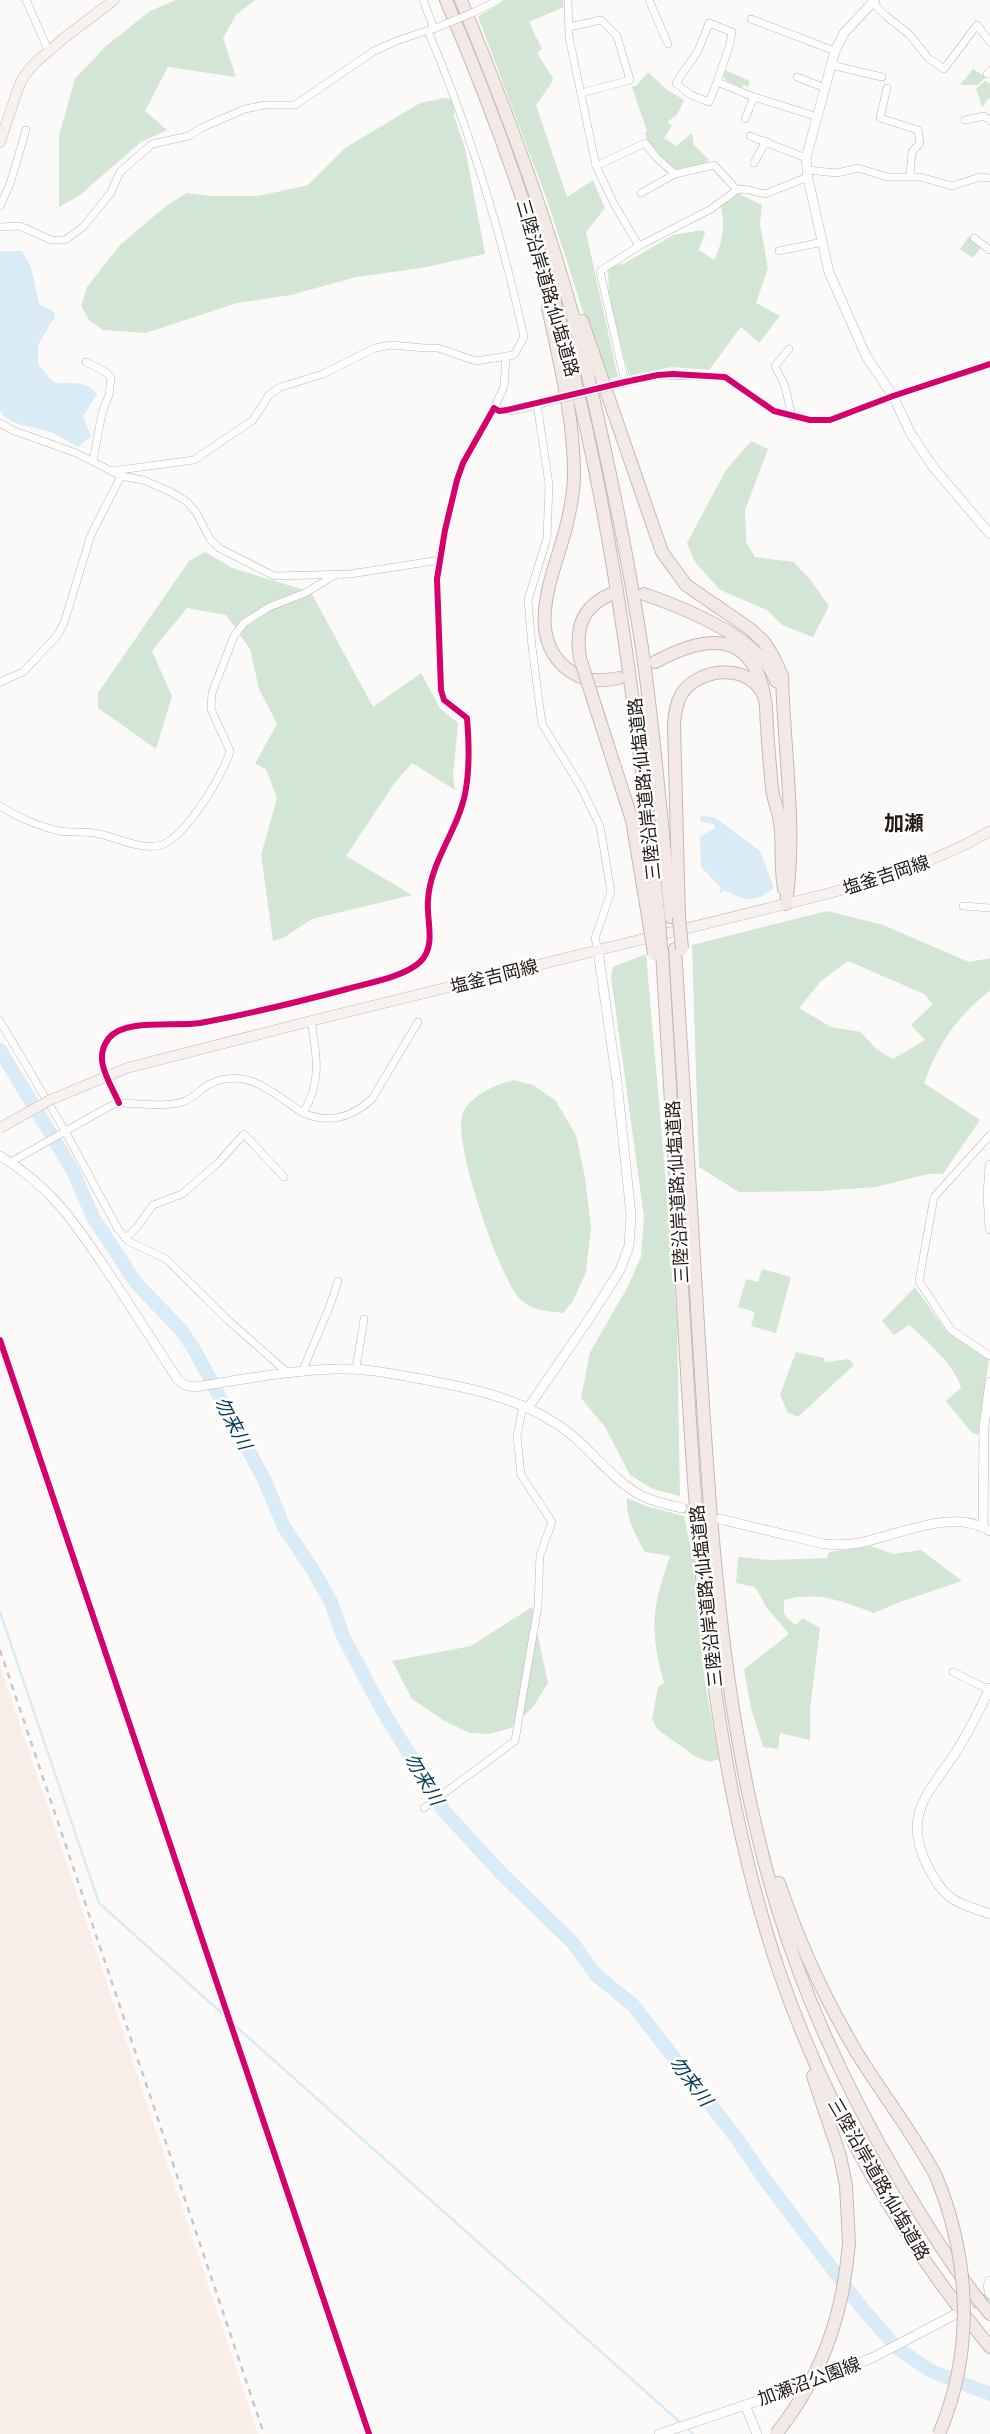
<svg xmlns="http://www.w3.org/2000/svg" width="990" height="2434" viewBox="0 0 990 2434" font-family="'Roboto Condensed','Noto Sans JP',sans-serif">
<rect width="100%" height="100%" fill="#fcfaf8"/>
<!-- built -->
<path fill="#f9eee7" d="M0,1665l33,98 225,671h-258z"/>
<!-- green -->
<g fill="#d3e6d6" fill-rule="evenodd">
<path d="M176,0h79l-19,15 -13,23 13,39 -68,-10 -23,44 22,19 -26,12 -61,53 -21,12v-72l16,-56 31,-33 44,-35z"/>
<path d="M505,0h58l1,7 -35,15 13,27 -5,4 16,25 -2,6 -15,21 31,92 26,-17 12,28 -19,24 32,145 -13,3 -58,-180 -69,-183z"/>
<path d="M973,69l13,8 -8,8h-18z"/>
<path d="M725,70l25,11 -2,6 -4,-2 -2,3 -17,-8 -2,-5z"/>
<path d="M648,72l18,17 18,11 -7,15 -10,7 5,3 -8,13 12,8 16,-13 2,12 14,14v3l-31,8c-13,-10 -29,-21 -32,-37l2,-2 -15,-44 5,-2z"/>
<path d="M985,81l5,3v13l-8,10 -6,-19z"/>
<path d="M445,98l10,1 -1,17 11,32 20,106 -63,14 -66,9 -65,18 -54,8 -91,30 -43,-3 -14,-10 -8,-14 6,-19 33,-42 47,-40 20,-12 24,3h47l50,-11 37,-37 75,-45z"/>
<path d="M737,193l25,12 -2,19 8,44 -12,35 24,13 -21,27 -18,-16 -32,43 -37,-3 -43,9 -20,-77 -1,-31 17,-5 48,-28 30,-5 2,3 -6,17 15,10c9,-18 11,-34 7,-54z"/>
<path d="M969,236l13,10 -9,12 -13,-9z"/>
<path d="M751,441l17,8 -23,61 1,32 9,15 39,5 18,20 17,24 -16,31 -31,-12 -15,-15 -47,-20 -25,-28 -8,-19 39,-73z"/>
<path d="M205,552l27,16 79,24 62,115 48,-34 19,35 18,15 -5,53 2,14 -43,-27 -18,21 -48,72 66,39 -100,24 -29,19 -10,3 -12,-86 16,-57 -11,-29 -11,-5 22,-40 -18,-35 -9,-40 -24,-34 -39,-7 -35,43 20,45 -16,53 -58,-41v-15l91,-132z"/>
<path d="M827,911l56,14 86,37 21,-4v33c-34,26 -51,52 -66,92l56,37 -37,54h-15l-52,13 -54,4 -83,1 -40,-25 -7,-222zM848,961l76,33 9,10 -22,21 14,15 -32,19 -17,-10 -15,-17 -30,-5 -32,-19 22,-27z"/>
<path d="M646,954l26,297 5,72 3,173 -27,-7 -23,-14 -25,-48 -24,-29 9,-46 36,-62 15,-33 3,-40 -33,-240 2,-10z"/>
<path d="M514,1080l19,5 22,15 21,35 9,42 6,50 -5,45 -13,29 -10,12c-16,-2 -31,-2 -43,-14 -21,-22 -66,-153 -58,-183 6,-20 33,-31 52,-36z"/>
<path d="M762,1269l29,8 -15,56 -25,-7 4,-14 -17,-5 8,-28 12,3z"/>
<path d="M915,1287l30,42 44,30 -11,76 -7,-3 -25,-31 15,-13c-3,-18 -37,-51 -52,-63l-15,10 -12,-14z"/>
<path d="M796,1352l28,6 1,4 24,-3 5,6 -56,52 -10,-4 -8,-18z"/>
<path d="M627,1498l19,8 38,10 8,37 13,129 14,77 -9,3 -14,-5 -39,-28 -5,-10 6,-32 6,-4c-15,-53 -12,-76 6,-127l-25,-4c-9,-15 -20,-36 -18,-54z"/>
<path d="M871,1546l22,8 28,-4 41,31 -62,21 -26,11c-32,-12 -55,-22 -90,-13v14l11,11 8,-7 17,10 -10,82v30l-30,-7 -2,16 -15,-2 -12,-39 -7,-39 45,-35 -22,-26 -12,-21 -19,-4 2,-26 32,3 57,-2 2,-6z"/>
<path d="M532,1607l16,76 -15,24 -22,21 -21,6 -21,-1 -26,-13 -31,-21 -20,-38 79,-15z"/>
</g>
<!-- water -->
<g fill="#d9ebf6">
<path d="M0,251h22l9,16 8,37 15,8 1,4 -17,29v19l16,19c16,0 32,-3 43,11l-14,22 8,20 -13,11c-9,-5 -19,-11 -28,-15 -16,-6 -42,-6 -50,-21z"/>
<path d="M700,815l16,3 44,33 14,37c-21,16 -27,13 -50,2l-2,3 -3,-1 2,-4 -20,-21 -1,-30 15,-9 -1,-4 -13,-2z"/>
</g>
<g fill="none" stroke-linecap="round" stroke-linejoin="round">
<!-- stream -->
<g stroke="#d9ebf6" stroke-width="2.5">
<path d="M0,1612l99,291 127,114"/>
<path d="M232,2023l450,401"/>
<path d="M686,2427l7,7"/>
</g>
<!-- river -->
<path stroke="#d9ebf6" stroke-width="14" d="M0,1050l73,121 20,46 43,66 46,48 13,20 69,128 20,48 29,43 18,32 12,34 38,72 63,103 57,62 71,69 24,33 37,30 105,135 25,37 99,131 35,40 34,23 59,23"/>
<!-- secondary-tunnel -->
<g stroke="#dbd8d6" stroke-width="9" stroke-dasharray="9 4.5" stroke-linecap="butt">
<path d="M682,1508l33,10"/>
<path d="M960,2312l28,-15"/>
</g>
<!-- street casing -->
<g stroke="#bcb7b4" stroke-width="8">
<g id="street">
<path d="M26,0l23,52"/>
<path d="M423,0l11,29"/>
<path d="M568,0l1,37 27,129 18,38 25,42"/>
<path d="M649,0l19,44"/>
<path d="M873,3l13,13 24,19 18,23 16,11 33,-44 13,17"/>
<path d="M472,13l27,-13"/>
<path d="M751,19l84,32"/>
<path d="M569,27l32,-7 16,16 13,44 -49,13"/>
<path d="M831,65l51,12"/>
<path d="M987,74l3,-3"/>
<path d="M797,77l28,11"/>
<path d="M717,82l13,-38 2,-12 -23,-9 -11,28 -22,32 15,12 18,7 8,-20 37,15 64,20"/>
<path d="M887,88l-7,30 38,12 2,13 -8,9 -2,23"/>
<path d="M745,119l9,-22"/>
<path d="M965,120l19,-4 6,5"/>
<path d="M750,136l56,22"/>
<path d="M754,163l12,-22"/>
<path d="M596,166l49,-23 11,14 19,17"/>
<path d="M807,170l30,3 21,-5 29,9h33l32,9 28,-9 10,1"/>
<path d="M737,190l7,-1 21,5 43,-17"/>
<path d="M0,206l10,-22 16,-54"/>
<path d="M0,227l20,-1 31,14h14l18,-13 27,-33 10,-22 32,-28 37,-8 14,-9 42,-18 20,-4h30l79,-54 25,-11 39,-13"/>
<path d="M974,238l16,12"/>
<path d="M779,251l44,-9"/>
<path d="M789,349l-14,17 10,20 7,31"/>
<path d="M86,362l18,9 7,6 -2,18 -7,18 -9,48"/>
<path d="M625,382l-25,-111 39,-25 72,-37 26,-19 -23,-25 -39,9 -34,19"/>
<path d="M619,384l39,-9 67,2 49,34 36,9h20l63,-24 97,-32"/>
<path d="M537,404l12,80 -2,54 -19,62 4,47 10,77 39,63 19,39 11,66 -16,46 3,13"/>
<path d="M494,408l10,-21 2,-31"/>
<path d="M0,423l12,7 64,23 45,23 22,4 26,11 17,10 10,11 14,27 9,9 55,28 76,-2 90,-14"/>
<path d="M112,471l82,-11 59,-40 16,-25 12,-8 42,-13 52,-26 16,-3 33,3h14l38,13 38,-6 10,-18c-23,-105 -54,-207 -96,-306"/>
<path d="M0,682l23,-10 34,-36 7,-13 27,-88 30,-59"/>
<path d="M0,806c15,10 43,22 60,25 11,2 23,0 34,2 22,3 45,18 67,12 24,-7 63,-71 69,-94l-19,-42 1,-16 22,-57 10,-13 25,-16 36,-14 30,-18"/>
<path d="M963,906l27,2"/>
<path d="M0,1021l65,110 53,98 10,12 38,18 63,62 60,53"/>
<path d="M119,1103c-9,-21 -27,-44 -10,-65 16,-20 66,-11 91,-15 49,-9 98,-21 147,-34 21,-6 57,-12 73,-27 17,-16 6,-42 8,-62 2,-38 30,-70 37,-106 5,-24 4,-52 2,-76l-23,-18 -3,-10 -4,-111 8,-49 12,-50 6,-17 31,-55c12,8 36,-2 49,-5"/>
<path d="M303,1113c26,11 48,5 69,-14l46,-77"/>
<path d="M990,1135l-56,62 -15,84 32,49 39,26"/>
<path d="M11,1162l99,-56 9,-3c18,0 49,5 66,-2 9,-3 16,-13 25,-17 37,-18 64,10 93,29 19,-31 14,-57 8,-92"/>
<path d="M126,1238l12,-12 15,-21 29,-11 36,-31 26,-29 40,43"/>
<path d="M0,1340l369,1094"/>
<path d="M356,1369l8,-50"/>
<path d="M302,1372l27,-64 9,-27"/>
<path d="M953,1672l36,18"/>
<path d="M424,1808l91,-67 23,-135 2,-51 12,-33 -31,-47 -4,-39 6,-30"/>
</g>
</g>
<!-- secondary casing -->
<g stroke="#bcb7b4" stroke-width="10">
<g id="secondary">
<path d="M875,0l-31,33 -9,18 -29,107 2,21 21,93 37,84 27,40 18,38 22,33 57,67"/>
<path d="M0,1156c55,33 79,73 114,125 21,33 43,66 64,99l7,5 9,2c47,-7 95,-17 143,-18 26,-1 52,4 79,9 48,9 98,18 139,45 33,20 53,55 87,73 12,6 27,9 40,12"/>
<path d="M990,1165l-2,30 2,34"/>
<path d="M528,1408l61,-89 31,-49 9,-24 2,-31 -14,-133 -19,-131"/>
<path d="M720,1519l104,25c11,1 23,1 35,-1 37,-7 95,-36 131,-12"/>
<path d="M983,1526l1,-100 6,-44"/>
<path d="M990,1688c-10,21 -21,44 -34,64 -27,41 -54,62 -29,113 18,36 26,36 63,49"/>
<path d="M990,2281l-2,5 2,8"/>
<path d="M745,2405l12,29"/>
<path d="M659,2434l149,-50 66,-27 80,-42"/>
</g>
</g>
<!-- primary casing -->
<g stroke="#c4b9b7" stroke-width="11">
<g id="primary">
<path d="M0,142l19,-56 5,-10 11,-13 29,-25 50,-38"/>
<path d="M127,1068l184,-47 519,-128c56,-16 109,-32 160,-62"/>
</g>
</g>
<!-- highway casing -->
<g stroke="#c4b9b7" stroke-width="14">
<g id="highway">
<path d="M446,0c50,117 93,237 124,360 47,184 68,372 89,560"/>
<path d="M461,0c48,117 93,236 123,359 23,96 43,192 58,289 13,89 20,180 29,269"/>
<path d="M548,307c11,54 26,110 26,166 0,13 -2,28 -5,41 -8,47 -49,116 -3,154 17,14 33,14 53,10"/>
<path d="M582,321l80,231 24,33 64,44 14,13 10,16 8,18c2,76 15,152 4,228"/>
<path d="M644,594c40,14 117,44 132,87"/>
<path d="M580,658c-5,-31 2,-51 31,-64"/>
<path d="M655,662c48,-26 95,-34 109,32"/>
<path d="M592,696l40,124 17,102"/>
<path d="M679,917l-5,-193c1,-10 2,-20 7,-29 17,-29 74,-33 84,5 2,8 1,18 2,26 1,21 3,41 5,62 1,12 7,23 8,34 3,22 0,45 4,67"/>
<path d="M675,949c9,131 16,262 24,393 12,190 23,385 79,568 29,94 70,182 120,267 28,47 57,95 92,137"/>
<path d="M662,951c8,135 16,269 24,404 12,207 26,418 93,616 47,136 119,265 211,376"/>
<path d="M779,1883c20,60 46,116 78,170 26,42 56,80 79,123"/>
<path d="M813,2076l27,80 6,29 3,58"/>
</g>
</g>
<!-- street -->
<use href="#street" stroke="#fffefe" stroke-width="7"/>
<!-- secondary -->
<use href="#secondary" stroke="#fffefe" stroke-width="9"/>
<!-- primary -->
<use href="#primary" stroke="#f7f1f0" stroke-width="10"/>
<!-- highway -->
<use href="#highway" stroke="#f2e8e6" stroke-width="12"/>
<!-- rail -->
<path stroke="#c9c8c8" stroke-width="2.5" stroke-dasharray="6 6" stroke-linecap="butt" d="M0,1650l264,784"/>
<!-- street-bridge casing -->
<g stroke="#bcb7b4" stroke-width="8" stroke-linecap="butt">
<g id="street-bridge">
<path d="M438,27l34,-14"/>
<path d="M543,403l76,-19"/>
</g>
</g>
<!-- primary-bridge casing -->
<g stroke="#c4b9b7" stroke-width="11" stroke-linecap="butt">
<path id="primary-bridge" d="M0,1128l50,-28 77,-32"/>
</g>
<!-- highway-bridge casing -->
<g stroke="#c4b9b7" stroke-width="14" stroke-linecap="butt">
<g id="highway-bridge">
<path d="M580,658l12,38"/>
<path d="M679,917l3,32"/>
<path d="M659,920l2,29"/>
<path d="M649,922l5,32"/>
<path d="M936,2176c34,83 39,174 3,258"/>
<path d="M776,2434c46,-58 67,-118 73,-191"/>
</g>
</g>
<!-- street-bridge -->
<use href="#street-bridge" stroke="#fffefe" stroke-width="7"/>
<!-- primary-bridge -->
<use href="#primary-bridge" stroke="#f7f1f0" stroke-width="10"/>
<!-- highway-bridge -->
<use href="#highway-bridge" stroke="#f2e8e6" stroke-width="12"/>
<!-- cycleway casing -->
<g stroke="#fff" stroke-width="9">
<g id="cycleway">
<path d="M119,1103c-9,-21 -27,-44 -10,-65 16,-20 66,-11 91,-15 49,-9 98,-21 147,-34 21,-6 57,-12 73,-27 17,-16 6,-42 8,-62 2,-38 30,-70 37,-106 5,-24 4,-52 2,-76l-23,-18 -3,-10 -4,-111 8,-49 12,-50 6,-17 31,-55 5,3 8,-1 118,-28 33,-7 15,-1 52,3 49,34 36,9h20l63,-24 97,-32"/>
<path d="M0,1340l369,1094"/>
</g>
</g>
<!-- cycleway -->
<use href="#cycleway" stroke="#d6006c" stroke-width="6"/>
</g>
<g text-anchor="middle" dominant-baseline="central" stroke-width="5" stroke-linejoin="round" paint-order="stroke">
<!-- street labels -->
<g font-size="18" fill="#211914" stroke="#fff">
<text transform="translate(548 288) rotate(74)">三陸沿岸道路;仙塩道路</text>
<text transform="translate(644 789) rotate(-96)">三陸沿岸道路;仙塩道路</text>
<text transform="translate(886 875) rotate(-18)">塩釜吉岡線</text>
<text transform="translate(494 976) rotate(-14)">塩釜吉岡線</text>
<text transform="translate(677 1192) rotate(-93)">三陸沿岸道路;仙塩道路</text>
<text transform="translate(706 1596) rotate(-96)">三陸沿岸道路;仙塩道路</text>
<text transform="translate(879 2179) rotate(60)">三陸沿岸道路;仙塩道路</text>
<text transform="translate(809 2381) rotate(-20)">加瀬沼公園線</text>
</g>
<!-- water labels -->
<g font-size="19" font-style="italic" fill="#013c57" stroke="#fff">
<text transform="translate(233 1423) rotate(62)">勿来川</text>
<text transform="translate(424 1779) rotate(59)">勿来川</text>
<text transform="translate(691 2081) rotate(53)">勿来川</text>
</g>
<!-- quarter labels -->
<g font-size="20" font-weight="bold" fill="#211914" stroke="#fff">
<text x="904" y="823">加瀬</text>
</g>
</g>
</svg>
